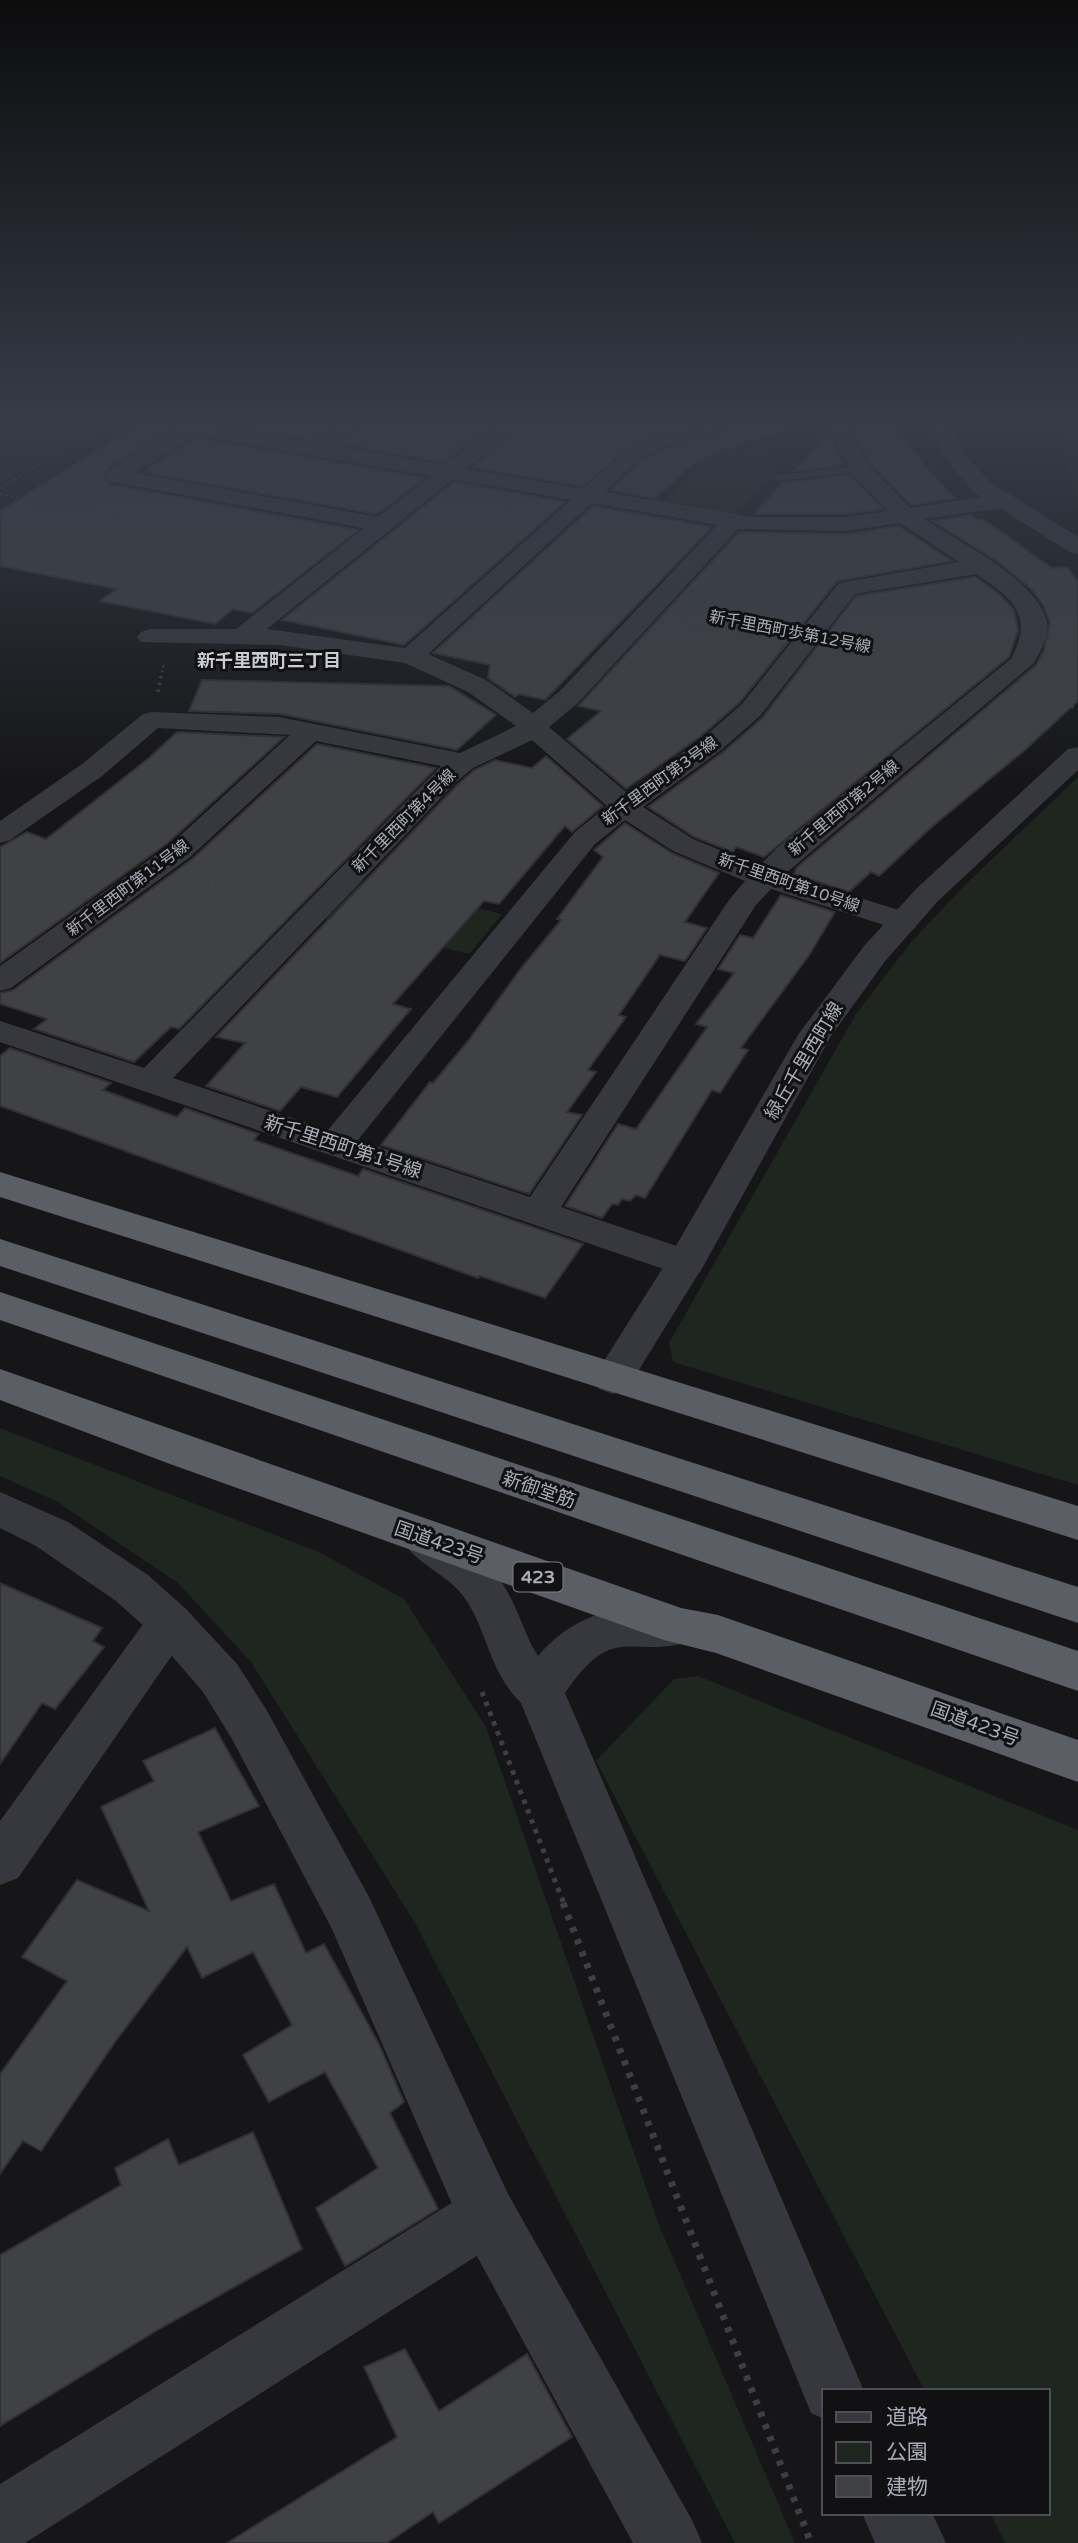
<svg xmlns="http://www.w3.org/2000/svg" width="1078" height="2543" viewBox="0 0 1078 2543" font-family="'Varela Round','Noto Sans JP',sans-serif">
<rect width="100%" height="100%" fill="#161618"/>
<!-- green -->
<g fill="#1e261f">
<path d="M0,425h99l-99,58z"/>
<path d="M1060,425h18v84z"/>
<path d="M768,451l8,23 -41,43 -73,-12c42,-44 44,-52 106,-54z"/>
<path d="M1078,777v708l-405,-123 -4,-19 187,-329 56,-73 56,-59z"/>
<path d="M360,880l142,34 -33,40 -145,-36z"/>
<path d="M0,1428l319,124 85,47 82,128 173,498 136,318h-60l-320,-620 -164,-261 -73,-79 -122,-82 -56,-25z"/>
<path d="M698,1676l380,154v713h-73l-15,-30h58v-122h-123l-329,-630 78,-82z"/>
</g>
<!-- building -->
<g fill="#404145" stroke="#303034" stroke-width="2">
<path d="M138,425h40l-71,44 -4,8 5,7 250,46 -106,83 -19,-4 -18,15 -115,-23 17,-12 -117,-23v-55z"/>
<path d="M222,425h114l-23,15z"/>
<path d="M365,425h127l-49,37 -101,-18z"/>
<path d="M520,425h171l-46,14 -31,20 -32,27 -110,-19z"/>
<path d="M727,425h60l1,3 -94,35 -39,35 -44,-8 31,-30 36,-17 44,-11z"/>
<path d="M895,425l31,43 29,30 -44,7 -40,-41 -21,-38z"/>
<path d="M828,433l16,32 -50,6z"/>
<path d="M196,438l229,40 -48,36 -235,-42z"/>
<path d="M850,475l33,34 -37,5h-92l28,-31z"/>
<path d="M454,482l111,20 -161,143 -122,-25z"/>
<path d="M593,506l119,21 -167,173 -26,-6 -4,3 -27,-19 2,-13 -57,-12z"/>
<path d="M971,515l5,5 7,-1 69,49 15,-1 11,14v120l-53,49 -92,76 -54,50 -8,-4 -22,20 -55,-18 2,-6 240,-203 8,-15 6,-28 -7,-17 -12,-16 -34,-28 -65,-40z"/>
<path d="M899,526l53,35 -115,20 -97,121 -40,35 -74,52 -59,-50 34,-28 -23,-5 161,-174 107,2z"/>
<path d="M975,577l23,16 16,17 4,20 -9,27 -245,200 -28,-10 -3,5 -39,-15 -46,-30 75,-55 39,-34 94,-122z"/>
<path d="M202,680l247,6 47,29 -39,35 -177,-36 -91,-3z"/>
<path d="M177,732l107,5 -116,106 -168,120v-116l27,-15 19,7 103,-81z"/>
<path d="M317,744l119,24 -257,261 -8,-2 -37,35 -100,-33 13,-10 -47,-15v-11l13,-3 179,-131z"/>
<path d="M546,756l57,50 -31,26 -7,-6 -66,78 -15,-3 -91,103 18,5 -74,88 -36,-10 -21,24 -74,-25 39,-43 -29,-6 241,-252 17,-15 21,-10 37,8z"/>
<path d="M625,823l47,30 47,20 -34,49 22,6 -22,33 -25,-6 -41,60 7,2 -38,53 8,2 -29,40 15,3 -53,79 -148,-49 49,-63 3,1 35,-42 54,-74 39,-47 -4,-1 46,-62 -9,-7z"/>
<path d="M781,895l54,17 -25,42 -69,94 7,2 -28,43 -8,-3 -67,108 -9,-3 -6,6 -8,-2 -4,6 -6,-1 -10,14 -37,-12 53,-82 18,5 71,-102 -11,-3 38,-51 -16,-4 22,-34 13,3z"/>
<path d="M10,1048l101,35 -8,7 74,27 8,-9 74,26 -5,6 104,36 5,-7 220,75 -38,54 -65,-22 -2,2 -478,-172v-50z"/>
<path d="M0,1583l102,45 -9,13 11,6 -49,62 -13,-6 -42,61z"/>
<path d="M215,1728l44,78 -61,26 33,69 43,-17 32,69 18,-9 55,100 25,58 -14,11 48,96 -93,57 -29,-58 62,-40 -53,-96 -56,30 -26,-47 49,-30 -39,-73 -51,26 -15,-31 -72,95 -74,109 -18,-10 -23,33v-100l67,-93 -45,-24 55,-77 72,31 -48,-104 53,-26 -11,-20z"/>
<path d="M253,2132l49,117 -146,82 -156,95v-171l121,-70 -6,-17 53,-29 11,26z"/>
<path d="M405,2349l34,62 88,-57 45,83 -133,86 -6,-11 -46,31h-160l170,-106 -33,-70z"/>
</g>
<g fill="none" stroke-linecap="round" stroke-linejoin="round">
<!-- path-far3 -->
<g stroke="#3d3f44" stroke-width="2.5" stroke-dasharray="2 3.5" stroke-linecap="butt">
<path d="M0,488l105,-63"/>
<path d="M0,494l298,57"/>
<path d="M36,514l12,-11"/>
<path d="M113,543l20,-16"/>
<path d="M379,566l71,13"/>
<path d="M527,594l81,16"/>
<path d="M191,606l80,-60"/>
<path d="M682,624l84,16"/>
<path d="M836,653l119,23"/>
<path d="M161,678l3,-15"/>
</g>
<!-- path-far2 -->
<g stroke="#3d3f44" stroke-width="3.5" stroke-dasharray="2.5 4.5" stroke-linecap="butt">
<path d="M158,692l3,-16"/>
<path d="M1031,694l47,14"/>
<path d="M58,835l58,20"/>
<path d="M194,880l83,21"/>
</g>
<!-- path-far1 -->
<path stroke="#3d3f44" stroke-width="5" stroke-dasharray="4.5 6" stroke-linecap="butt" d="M482,1692l82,212"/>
<!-- path -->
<path stroke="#3d3f44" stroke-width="7" stroke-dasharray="5 8" stroke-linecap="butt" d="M563,1903l248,640"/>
<!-- service -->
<path fill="#37383d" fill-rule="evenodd" d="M860,466l4,1v4l-86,10 -5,-3 5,-3z"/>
<!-- minor -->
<g fill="#37383d" fill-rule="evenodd">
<path d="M182,425h26l106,18 26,-18h23l-27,21 108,19 52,-40h22l-52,44 117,20c48,-43 74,-64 141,-64l-3,4 -44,12 -36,17 -36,34 146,25h95l42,-6 -36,-37 -25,-49h20l22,41 41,42 92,-14 11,7 -11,7 -78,11c35,23 114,61 123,103 3,15 -7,29 -13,41l-249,211 129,41 5,7 -5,7 -11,2 -132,-42 -15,16 -195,302 139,47 5,9 -5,9 -14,4 -14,-4 -672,-230v-21l144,47 297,-302 -125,-25 -126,116 -179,131 -11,3v-25l170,-121 120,-110 -132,-7 -56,48 -92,64 -10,3v-22l82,-57 61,-50 9,-2 127,5 181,36 56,-27 -48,-34 -63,-29 -125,-18 -139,-3 -4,-5 4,-5 9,-3h86l128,-101 -256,-47 -3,-5 3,-5zM195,435l236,41 -53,41 -243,-44zM453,479l118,21 -166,148 -138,-19zM592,503l125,22 -156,165 -28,23 -47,-33 -58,-26zM900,523l59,39 -120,21 -97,121 -40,35 -76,53 -77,-65 30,-25 159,-173 108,2zM976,574c36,24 59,40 35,85l-234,189 -18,18 -66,-27 -50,-32 78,-57 39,-34 95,-122zM532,740l75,66 -32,26 -247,298 -155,-52 282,-295 18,-15zM625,820l48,31 72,30 -16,19 -199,297 -172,-57 237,-296z"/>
<path d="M170,1603l16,6 7,13 -7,13 -168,243 -18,7v-64l154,-212z"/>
<path d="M487,2186l21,8 8,21 -8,21 -483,307h-25v-59l466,-290z"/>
</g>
<!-- tertiary -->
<g fill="#37383d" fill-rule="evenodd">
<path d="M929,425h20l17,32 24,25 88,55v17l-8,-2 -96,-60 -28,-32z"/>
<path d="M1078,747v23l-140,131 -52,59 -55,76 -126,227 -78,126 -14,5 -14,-5 -6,-10 6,-10 70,-111 129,-223 66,-89 52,-57 152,-140z"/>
<path d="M0,1492l68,30 80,53 38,34 51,55 29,45 103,188 139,297 184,326 10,23h-69l-167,-307 -134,-307 -100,-190 -29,-47 -49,-57 -38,-34 -80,-55 -36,-18z"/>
<path d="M423,1521c43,14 74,45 92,86 8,17 13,34 23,49 38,-46 101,-61 157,-42l7,13 -7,13c-64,22 -79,-22 -130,53l299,698h-40v28l-13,-6 -290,-710c-33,-33 -33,-72 -57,-106 -17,-24 -50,-33 -63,-59l6,-12z"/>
<path d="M862,2513h70l14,30h-71z"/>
</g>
<!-- trunk -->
<g fill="#5b5e65" fill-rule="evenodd">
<path d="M0,1172l1078,334v34l-1078,-343z"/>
<path d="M0,1239l1078,348v36l-1078,-357z"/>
<path d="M0,1292l1078,359v40l-1078,-371z"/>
<path d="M0,1369l681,239 37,7 360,125v42l-362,-129 -52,-13 -494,-176 -170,-64z"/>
</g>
</g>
<!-- sky -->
<linearGradient id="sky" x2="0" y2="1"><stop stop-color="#0c0c0d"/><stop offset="0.54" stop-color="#363c48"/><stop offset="1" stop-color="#363c48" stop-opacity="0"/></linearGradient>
<rect width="1078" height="781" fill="url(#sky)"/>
<g text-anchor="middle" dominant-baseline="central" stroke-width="6" stroke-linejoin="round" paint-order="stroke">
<!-- far-street labels -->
<g font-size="16" fill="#a8adb8" stroke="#111113">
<text transform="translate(790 632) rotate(11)">新千里西町歩第12号線</text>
<text transform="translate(660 781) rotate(-36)">新千里西町第3号線</text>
<text transform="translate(844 808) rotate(-40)">新千里西町第2号線</text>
<text transform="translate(404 821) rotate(-45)">新千里西町第4号線</text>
<text transform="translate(789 883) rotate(19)">新千里西町第10号線</text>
<text transform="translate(128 888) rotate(-37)">新千里西町第11号線</text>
</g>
<!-- far-neighbourhood labels -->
<g font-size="18" font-weight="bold" fill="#c9ccd4" stroke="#111113">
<text x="269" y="661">新千里西町三丁目</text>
</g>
<!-- shield labels -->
<rect fill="#111113" stroke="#7b7e86" stroke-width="2" x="513.5" y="1562.5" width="49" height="29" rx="5"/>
<g font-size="18" font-weight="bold" fill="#a8adb8">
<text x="538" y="1577">423</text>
</g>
<!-- street labels -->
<g font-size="19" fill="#a8adb8" stroke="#111113">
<text transform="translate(804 1061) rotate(-59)">緑丘千里西町線</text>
<text transform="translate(343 1147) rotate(18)">新千里西町第1号線</text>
<text transform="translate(539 1490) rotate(19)">新御堂筋</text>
<text transform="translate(439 1543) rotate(19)">国道423号</text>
<text transform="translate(975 1724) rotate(20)">国道423号</text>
</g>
</g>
<!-- legend -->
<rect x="822" y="2389" width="228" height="126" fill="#111113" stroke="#4d4f55" stroke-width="2"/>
<rect x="836" y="2412" width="35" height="10" fill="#37383d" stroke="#4d4f55" stroke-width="2"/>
<text x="886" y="2424" font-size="21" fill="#a8adb8">道路</text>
<rect x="836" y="2442" width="35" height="21" fill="#1e261f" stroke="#4d4f55" stroke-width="2"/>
<text x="886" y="2459" font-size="21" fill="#a8adb8">公園</text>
<rect x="836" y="2476" width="35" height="21" fill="#404145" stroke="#4d4f55" stroke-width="2"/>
<text x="886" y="2494" font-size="21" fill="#a8adb8">建物</text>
</svg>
